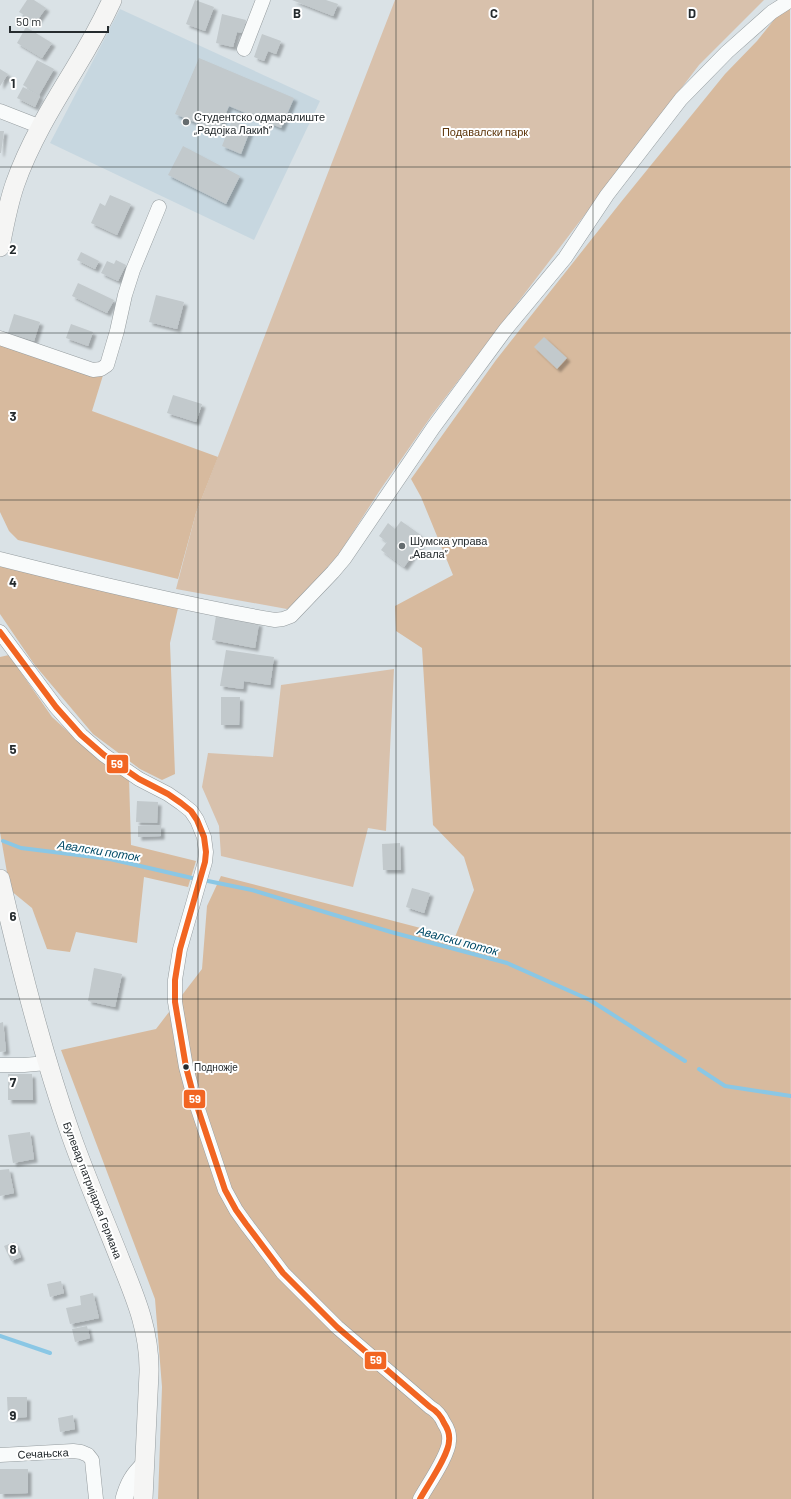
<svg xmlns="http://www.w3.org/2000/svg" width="791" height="1499" viewBox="0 0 791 1499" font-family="Barlow,sans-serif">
<defs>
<filter id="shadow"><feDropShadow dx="3.5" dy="3.5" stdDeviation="1" flood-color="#0004"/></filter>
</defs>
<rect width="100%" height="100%" fill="#dae2e6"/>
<!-- built -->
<path fill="#c7d7e0" d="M120,9l200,92 -66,139 -204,-97z"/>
<!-- green -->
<g fill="#d8c1ac">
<path d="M395,0h369l-65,65 -267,350 -52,75 -41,64 -43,49 -9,6 -111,-20 20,-76z"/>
<path d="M394,669l-8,162 -18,-3 -15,59 -132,-31 -2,-30 -17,-39 6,-34 65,4 8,-72z"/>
</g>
<!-- forest -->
<g fill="#d7ba9e">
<path d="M790,0l1,1499h-633l4,-112 -7,-88 -94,-249 95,-21 46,-60 5,-63 14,-30 234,61 19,-47 -10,-33 -31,-32 -11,-177 -26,-17 -1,-25 58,-31 -32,-78 -10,-18 85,-119 125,-158 104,-128 32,-33z"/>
<path d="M0,339l104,33 -12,39 126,46 -22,56 -18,66 -160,-39 -9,-9 -9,-19z"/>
<path d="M0,563l178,45 -8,35 5,131 -13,6 -22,-11 -47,-35 -59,-70 -34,-50z"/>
<path d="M9,655l43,62 45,41 32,20 2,67 65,16 -8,26 -44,-10 -7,66 -61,-11 -6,20 -23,-3 -15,-41 -22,-18 -10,-58v-175z"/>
</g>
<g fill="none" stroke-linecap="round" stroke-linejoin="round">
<!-- stream -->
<g stroke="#8ac7e5" stroke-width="4">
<path d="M3,841l18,7 89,11 82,19"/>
<path d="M208,881l44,9 139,42 116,31 83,37 95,61"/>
<path d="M699,1069l26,17 66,10"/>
<path d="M0,1336l50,17"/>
</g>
</g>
<!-- building -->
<g fill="#c2c9cc" filter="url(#shadow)">
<path d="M27,0h7l12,8 -10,14 -17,-10z"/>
<path d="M195,0l19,7 -9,24 -19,-7z"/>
<path d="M292,0h34l12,4 -5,12z"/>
<path d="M222,14l24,6 -3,13 -6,-1 -4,15 -17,-4z"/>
<path d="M26,27l26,16 -10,15 -25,-15z"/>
<path d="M262,34l19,7 -5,13 -8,-3 -4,10 -10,-4z"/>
<path d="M199,58l95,40 -13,30 -52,-22 -11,26 -43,-18z"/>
<path d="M37,60l17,9 -15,26 -16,-10z"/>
<path d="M0,69l8,5 -8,12z"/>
<path d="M23,87l17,9 -5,11 -18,-9z"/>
<path d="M232,120l19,8 -10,26 -19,-8z"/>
<path d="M0,131h4l-3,22h-1z"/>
<path d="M183,146l57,30 -14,28 -58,-29z"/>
<path d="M110,195l21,9 -14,31 -26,-12 9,-20 5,3z"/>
<path d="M81,252l18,9 -4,8 -18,-9z"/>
<path d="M116,260l10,5 -8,16 -17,-8 6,-12 7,3z"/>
<path d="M78,283l36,17 -7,13 -35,-17z"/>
<path d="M156,295l28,7 -7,27 -28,-7z"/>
<path d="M14,314l26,8 -6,19 -26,-8z"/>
<path d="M71,324l22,8 -5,14 -22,-8z"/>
<path d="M544,337l23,21 -10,11 -23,-22z"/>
<path d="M173,395l29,9 -6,18 -29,-9z"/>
<path d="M401,521l24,17 -21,29 -23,-17 6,-8 -8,-6 9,-13 7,6z"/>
<path d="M216,616l43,7 -4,25 -43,-8z"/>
<path d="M226,650l48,7 -4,28 -26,-4 -1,8 -23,-3z"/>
<path d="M221,697h19l-1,28h-18z"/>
<path d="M137,801l21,1 -1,21 -21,-1z"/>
<path d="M161,825v11l-23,1v-11z"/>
<path d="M400,843l1,27h-18l-1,-26z"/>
<path d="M412,888l18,5 -6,20 -18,-6z"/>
<path d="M94,968l28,6 -7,33 -27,-6z"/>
<path d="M3,1022l3,29 -6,1v-29z"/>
<path d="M8,1074h24l1,26h-25z"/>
<path d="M30,1132l4,27 -21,4 -5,-28z"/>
<path d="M9,1169l5,24 -14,3v-26z"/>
<path d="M14,1242l7,15 -10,4 -7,-15z"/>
<path d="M61,1281l3,12 -14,4 -3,-13z"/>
<path d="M93,1293l6,25 -29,6 -4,-16 15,-3 -1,-9z"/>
<path d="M87,1326l3,12 -15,4 -3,-13z"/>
<path d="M7,1397h20v20l-19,1z"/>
<path d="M73,1415l2,14 -15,3 -2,-14z"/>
<path d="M0,1469h28v24l-28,1z"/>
</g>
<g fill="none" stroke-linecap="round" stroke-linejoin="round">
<!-- minor casing -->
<g stroke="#959c9f" stroke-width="15">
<g id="minor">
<path d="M244,49l19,-49"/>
<path d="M0,111l41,16"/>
<path d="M0,338l93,32 8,-1 6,-4 10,-34 8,-36 8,-25 26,-63"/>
<path d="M0,559c91,23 182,45 275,61l8,-1 8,-3 42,-44 11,-13 89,-131 73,-99 59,-71 42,-63 74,-96 46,-47 45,-40 19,-12"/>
<path d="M0,632l56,75 25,28 23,20 35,24 29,15 13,9 10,8 6,9 7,17 2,15 -1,10 -25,87 -5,31v22l11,65 8,30 31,93 11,20 10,14 37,49 54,54 93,80c7,4 11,9 14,16 4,6 6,11 5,18 0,14 -22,45 -29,58"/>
<path d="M0,1065h24l23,-2"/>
<path d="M0,1455l73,-4 8,1 7,3 4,5 4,39"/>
</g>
</g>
<!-- tertiary casing -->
<g stroke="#959c9f" stroke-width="18">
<path id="tertiary" d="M124,1499c4,-15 9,-24 21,-35"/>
</g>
<!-- secondary casing -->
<g stroke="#959c9f" stroke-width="20">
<g id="secondary">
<path d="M0,247c4,-21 8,-43 15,-63 14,-40 37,-78 59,-114 14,-23 27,-46 38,-70"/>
<path d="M0,879c20,87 42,174 72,259 15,42 33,83 49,124 15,37 29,70 28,111l-6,126"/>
</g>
</g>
<!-- minor -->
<use href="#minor" stroke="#f9fbfb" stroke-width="14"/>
<!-- tertiary -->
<use href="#tertiary" stroke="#f9fbfb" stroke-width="17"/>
<!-- secondary -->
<use href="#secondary" stroke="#f5f5f4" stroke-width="19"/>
<!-- bus-1 casing -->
<g stroke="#fff" stroke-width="9">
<path id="bus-1" d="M0,632l56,75 25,28 23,20 35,24 29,15 13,9 10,8 6,9 7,17 2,15 -1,10 -25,87 -5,31v22l11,65 8,30 31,93 11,20 10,14 37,49 54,54 93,80c7,4 11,9 14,16 4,6 6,11 5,18 0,14 -22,45 -29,58"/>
</g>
<!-- bus-1 -->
<use href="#bus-1" stroke="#f26522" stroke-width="6"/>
</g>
<!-- grid -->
<path fill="none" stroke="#252b2e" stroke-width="1" stroke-opacity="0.55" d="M198,0v1499M396,0v1499M593,0v1499M0,167h791M0,333h791M0,500h791M0,666h791M0,833h791M0,999h791M0,1166h791M0,1332h791"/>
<!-- markers -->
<g fill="#646b6e" stroke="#fff" stroke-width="1.5">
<circle cx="186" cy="122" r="4"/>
<circle cx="402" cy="546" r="4"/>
</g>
<circle fill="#252b2e" stroke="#fff" stroke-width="1.5" cx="186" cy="1067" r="3.5"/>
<g text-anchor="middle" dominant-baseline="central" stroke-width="4" stroke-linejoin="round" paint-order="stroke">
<!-- bus labels -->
<g font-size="10" fill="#252b2e" stroke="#fff" text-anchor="start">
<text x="194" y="1067">Подножје</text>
</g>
<!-- poi labels -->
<g font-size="11" fill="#252b2e" stroke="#fff" text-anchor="start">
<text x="194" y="116">Студентско одмаралиште<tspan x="194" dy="13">„Радојка Лакић”</tspan></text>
<text x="410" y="540">Шумска управа<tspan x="410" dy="13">„Авала”</tspan></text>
</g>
<!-- park labels -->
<g font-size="11" fill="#5d350a" stroke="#fff">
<text x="485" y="131">Подавалски парк</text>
</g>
<!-- street labels -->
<g font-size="11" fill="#252b2e" stroke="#fff">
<text transform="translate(93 1190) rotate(69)">Булевар патријарха Германа</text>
<text transform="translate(43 1453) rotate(-3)">Сечањска</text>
</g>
<!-- water labels -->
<g font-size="12" font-style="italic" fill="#044c68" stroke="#fff">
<text transform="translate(99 850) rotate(9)">Авалски поток</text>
<text transform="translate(458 940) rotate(15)">Авалски поток</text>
</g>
</g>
<g font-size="13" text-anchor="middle" font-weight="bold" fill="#252b2e" stroke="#fff" stroke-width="4" stroke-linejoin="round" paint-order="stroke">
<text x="297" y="18">B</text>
<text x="494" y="18">C</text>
<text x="692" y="18">D</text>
<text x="13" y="88">1</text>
<text x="13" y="254">2</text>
<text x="13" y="421">3</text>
<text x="13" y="587">4</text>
<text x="13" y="754">5</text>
<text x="13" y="921">6</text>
<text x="13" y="1087">7</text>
<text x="13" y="1254">8</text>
<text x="13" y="1420">9</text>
</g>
<g stroke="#fff" stroke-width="1.5">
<rect x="106" y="754" width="23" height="20" rx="4" fill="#f26522"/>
<rect x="183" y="1089" width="23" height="20" rx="4" fill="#f26522"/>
<rect x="364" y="1351" width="23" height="19" rx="4" fill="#f26522"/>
</g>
<g font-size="11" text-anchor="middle" font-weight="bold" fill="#fff">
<text x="117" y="768">59</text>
<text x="195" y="1103">59</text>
<text x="376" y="1364">59</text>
</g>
<!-- scale -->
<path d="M10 26v6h98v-6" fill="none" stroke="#252b2e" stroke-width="2"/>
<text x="16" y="26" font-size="12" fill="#252b2e" stroke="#ffffff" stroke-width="3" paint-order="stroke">50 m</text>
</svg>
